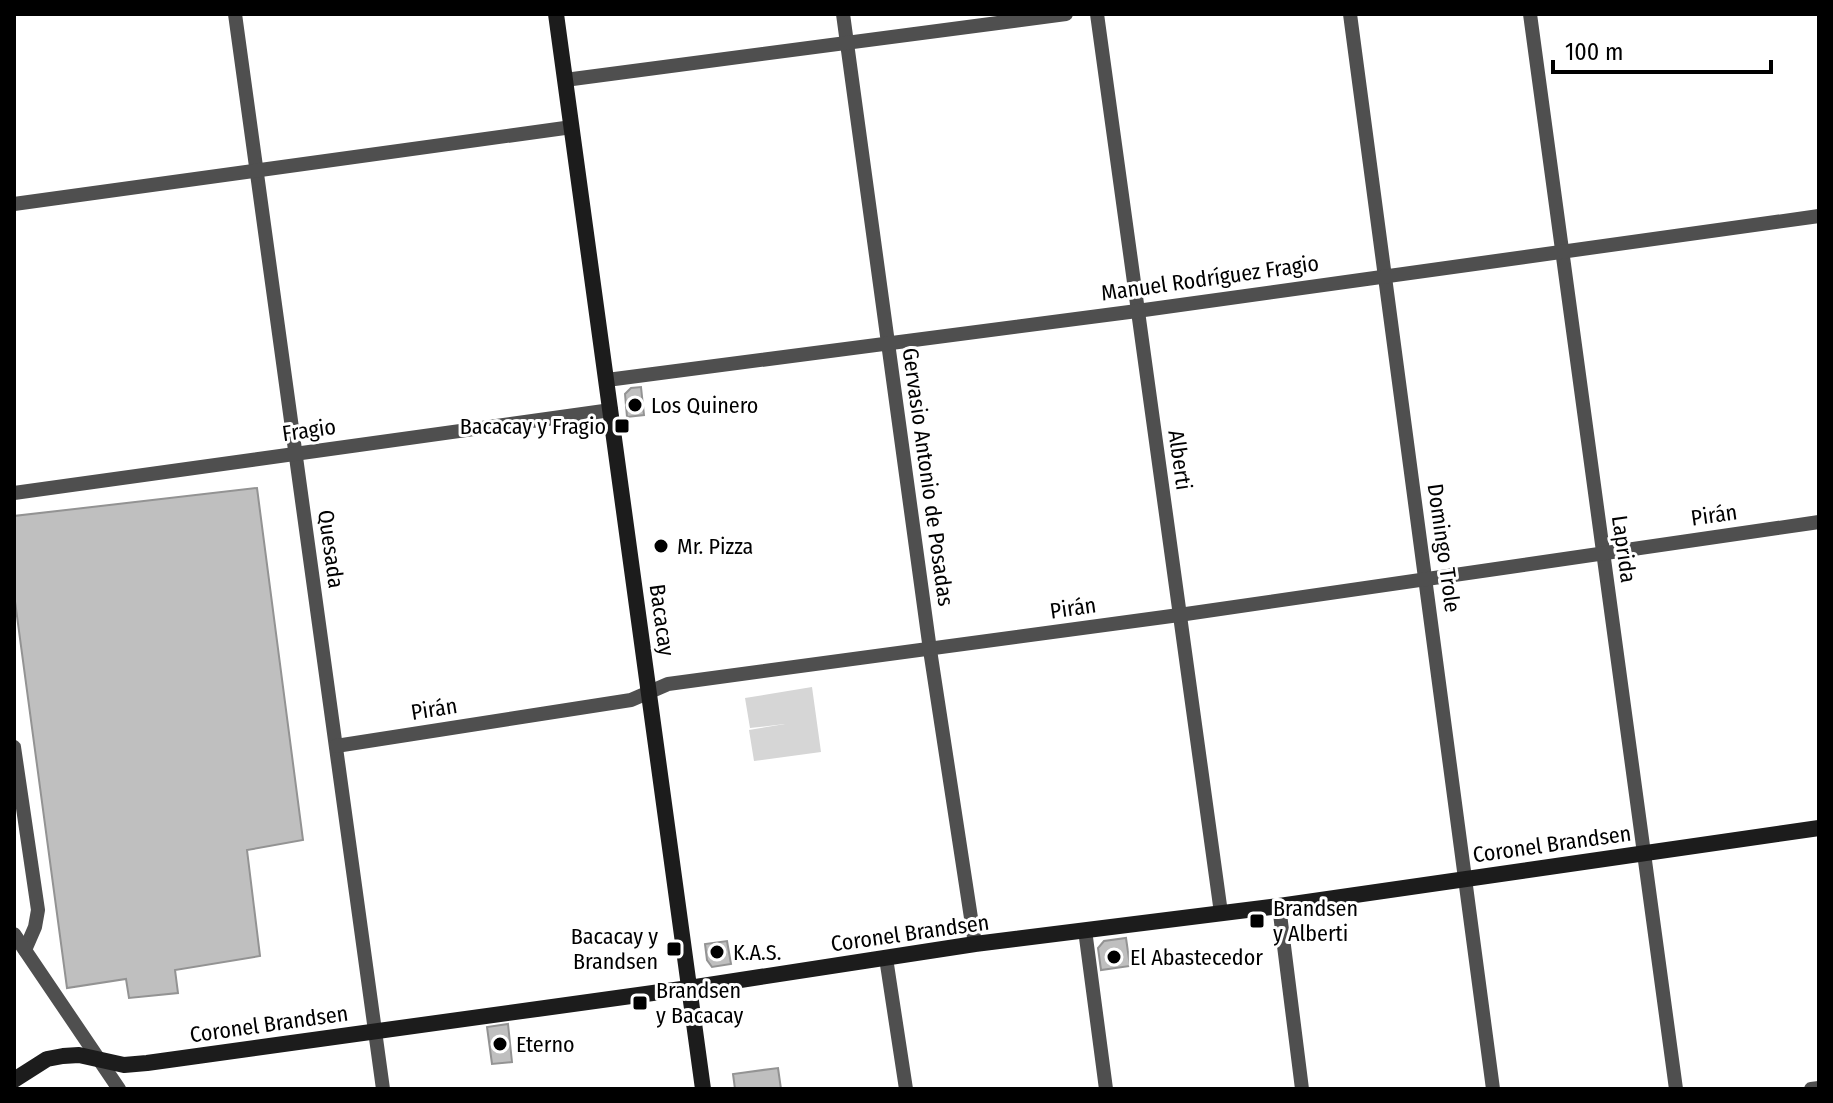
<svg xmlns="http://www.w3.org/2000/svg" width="1833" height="1103" viewBox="0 0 1833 1103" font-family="'Fira Sans Condensed',sans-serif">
<rect width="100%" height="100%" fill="#fff"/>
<!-- green -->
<path fill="#d6d6d6" d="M812,687l9,65 -67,9 -5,-31 36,-6 -35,4 -5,-30z"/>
<!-- building -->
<g fill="#bfbfbf" stroke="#939393" stroke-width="2">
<path d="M641,387l3,28 -17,2 -2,-23 6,-6z"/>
<path d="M257,488l46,352 -56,10 13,106 -85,14 3,23 -49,5 -3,-19 -59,9 -53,-394v-78z"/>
<path d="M1126,938l4,28 -29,4 -3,-22 6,-7z"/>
<path d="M727,941l4,23 -19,3 -5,-7 -2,-16z"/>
<path d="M508,1024l4,38 -20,2 -5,-37z"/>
<path d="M778,1068l3,21h-46l-2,-15z"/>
</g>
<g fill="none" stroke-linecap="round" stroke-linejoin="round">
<!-- street -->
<g stroke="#4f4f4f" stroke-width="14">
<path d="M235,14l148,1075"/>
<path d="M843,14l87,636 45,294"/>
<path d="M1097,14l124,899"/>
<path d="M1350,14l143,1075"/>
<path d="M1530,14l146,1075"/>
<path d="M565,80l501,-66"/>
<path d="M14,204l558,-77"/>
<path d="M607,380l530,-69 682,-95"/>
<path d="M14,493l597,-83"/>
<path d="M336,746l295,-46 37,-16 511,-69 640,-93"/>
<path d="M14,747l24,163 -3,17 -10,23"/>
<path d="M1279,906l23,183"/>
<path d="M1085,930l21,159"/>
<path d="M14,934l105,155"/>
<path d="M886,958l20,131"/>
<path d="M1811,1089l8,-1"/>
</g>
<!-- secondary -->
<g stroke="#1c1c1c" stroke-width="16">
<path d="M556,14l147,1075"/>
<path d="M14,1080l33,-21 16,-3 16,-1 45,10 23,-2 542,-75 286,-44 304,-38 540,-78"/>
</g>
</g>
<!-- markers -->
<g fill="#000" stroke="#fff" stroke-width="3">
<circle cx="635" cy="405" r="8"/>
<rect x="614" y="418" width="16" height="16" rx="4"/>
<circle cx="661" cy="546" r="8"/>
<rect x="1249" y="913" width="16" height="16" rx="4"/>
<rect x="666" y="941" width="16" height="16" rx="4"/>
<circle cx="717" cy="952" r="8"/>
<circle cx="1114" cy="957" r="8"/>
<rect x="632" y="995" width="16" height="16" rx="4"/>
<circle cx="500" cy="1044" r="8"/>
</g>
<g text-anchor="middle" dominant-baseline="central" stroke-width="6" stroke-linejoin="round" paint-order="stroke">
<!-- street labels -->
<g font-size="22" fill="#000" stroke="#fff">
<text transform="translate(1210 278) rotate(-8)">Manuel Rodríguez Fragio</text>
<text transform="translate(309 430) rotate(-8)">Fragio</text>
<text transform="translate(1180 460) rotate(82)">Alberti</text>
<text transform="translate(928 477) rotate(82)">Gervasio Antonio de Posadas</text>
<text transform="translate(1714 515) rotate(-8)">Pirán</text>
<text transform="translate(1444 548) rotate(82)">Domingo Trole</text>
<text transform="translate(331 549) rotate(82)">Quesada</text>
<text transform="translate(1624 549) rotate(82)">Laprida</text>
<text transform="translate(1073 608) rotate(-8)">Pirán</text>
<text transform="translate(662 620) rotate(82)">Bacacay</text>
<text transform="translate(434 709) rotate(-9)">Pirán</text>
<text transform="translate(1552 844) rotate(-8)">Coronel Brandsen</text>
<text transform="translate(910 933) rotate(-8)">Coronel Brandsen</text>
<text transform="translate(269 1024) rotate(-8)">Coronel Brandsen</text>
</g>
<!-- poi labels -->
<g font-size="22" fill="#000" stroke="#fff" text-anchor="start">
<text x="651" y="405">Los Quinero</text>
<text x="606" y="426" text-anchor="end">Bacacay y Fragio</text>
<text x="677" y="546">Mr. Pizza</text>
<text x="1273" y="908">Brandsen<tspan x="1273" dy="25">y Alberti</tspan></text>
<text x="658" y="936" text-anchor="end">Bacacay y<tspan x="658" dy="25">Brandsen</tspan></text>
<text x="733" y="952">K.A.S.</text>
<text x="1130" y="957">El Abastecedor</text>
<text x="656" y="990">Brandsen<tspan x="656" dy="25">y Bacacay</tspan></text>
<text x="516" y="1044">Eterno</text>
</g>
</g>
<!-- border -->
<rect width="1833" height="1103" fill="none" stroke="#000000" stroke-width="32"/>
<!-- scale -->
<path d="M1553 60v12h218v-12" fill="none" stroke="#000000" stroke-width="4"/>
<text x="1565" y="60" font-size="24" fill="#000000" stroke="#ffffff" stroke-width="6" paint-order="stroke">100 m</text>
</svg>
